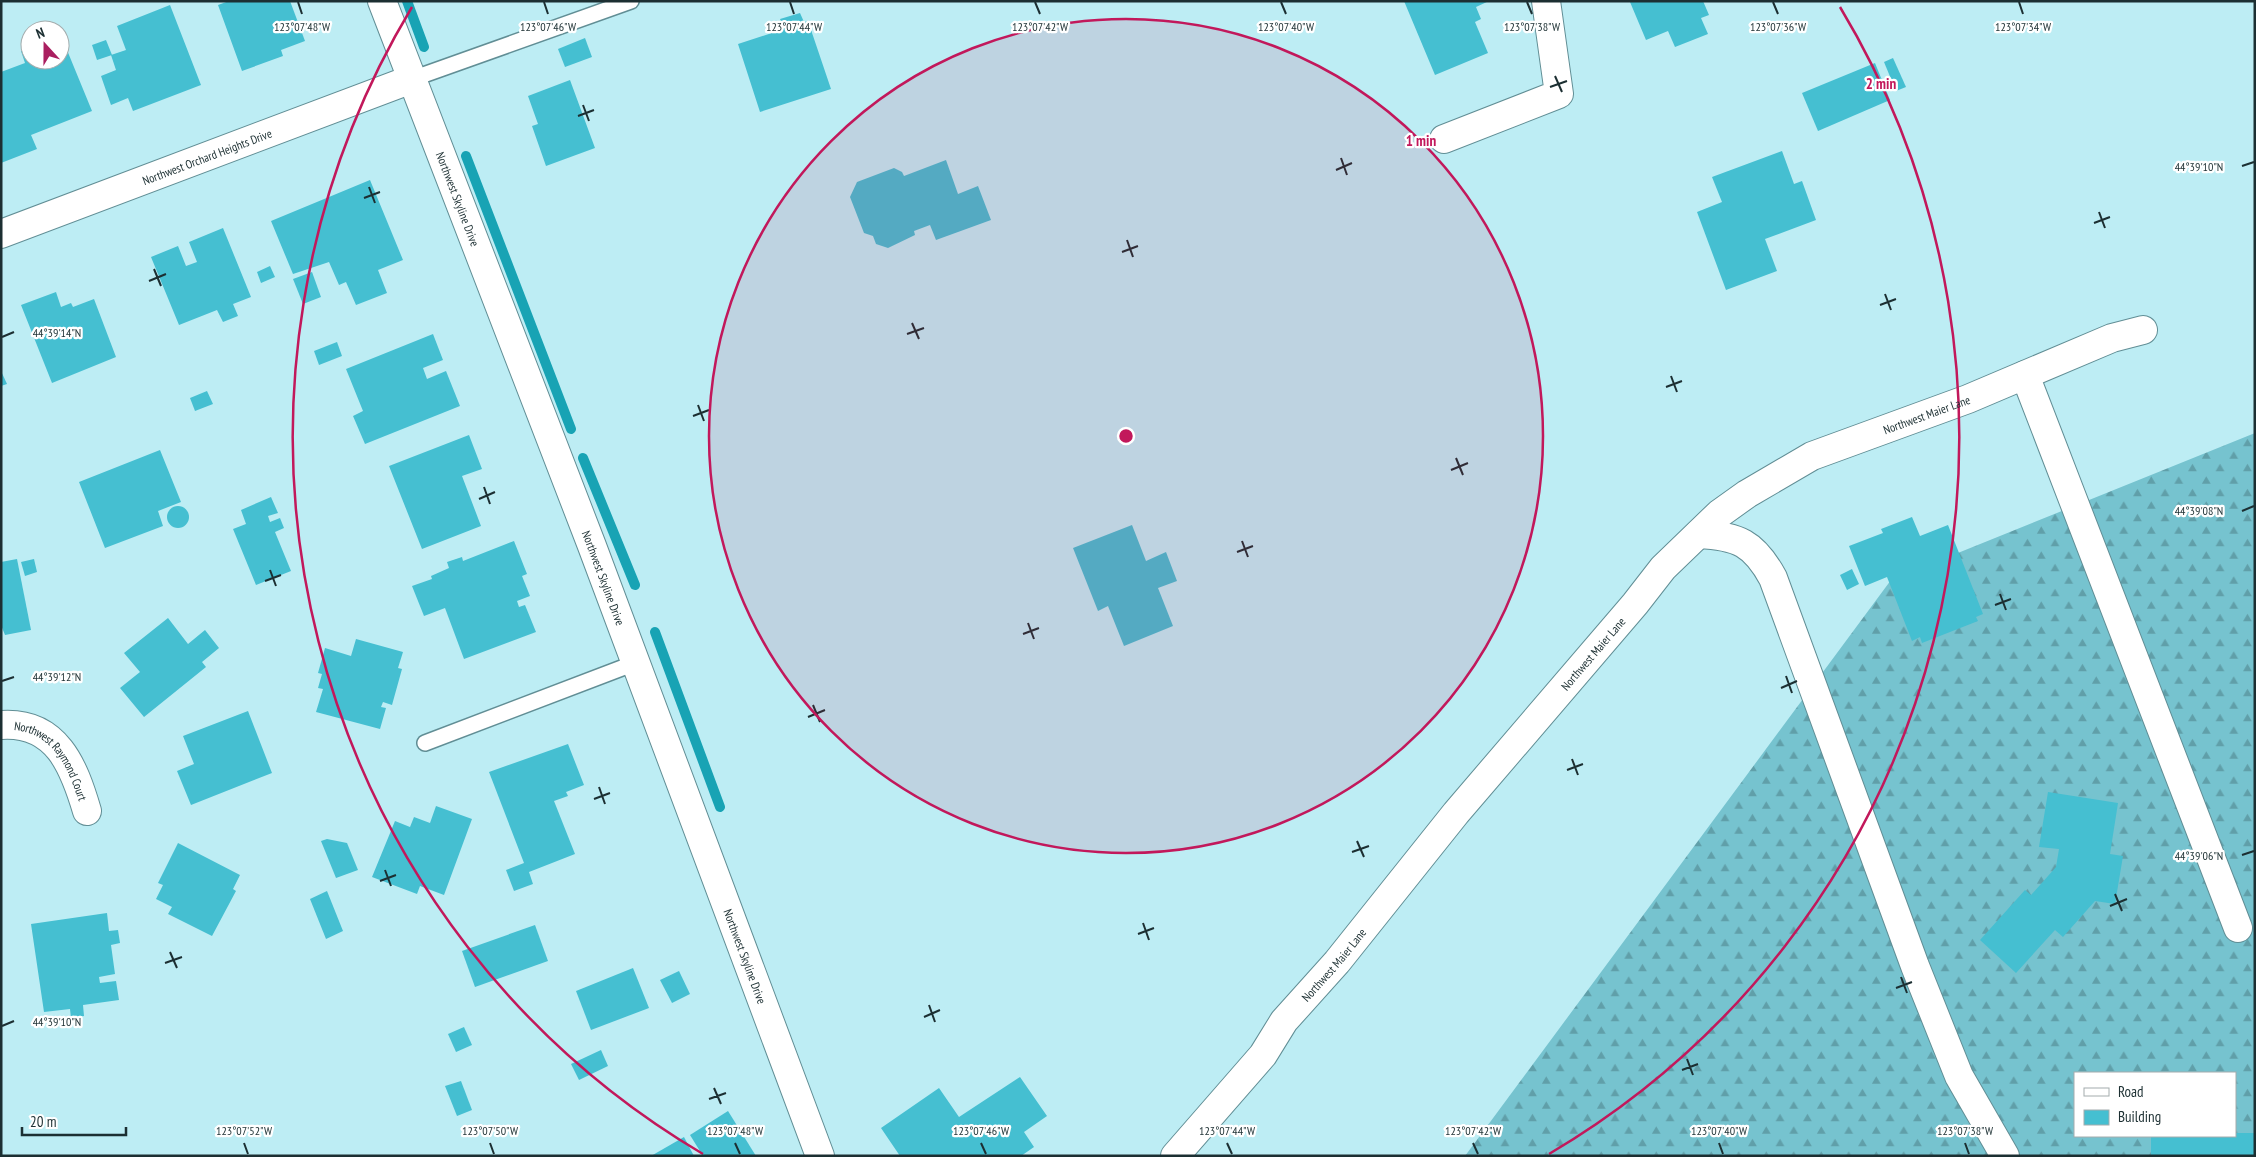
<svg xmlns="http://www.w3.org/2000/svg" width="2256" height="1157" viewBox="0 0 2256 1157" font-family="'PT Sans Narrow',sans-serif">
<defs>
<pattern id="forest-firs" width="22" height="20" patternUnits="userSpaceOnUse" patternTransform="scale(1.25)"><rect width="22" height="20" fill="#76c3cf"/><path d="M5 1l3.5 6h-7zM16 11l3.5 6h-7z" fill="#609fa9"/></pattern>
</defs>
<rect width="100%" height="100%" fill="#bdedf4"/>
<!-- forest -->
<path fill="url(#forest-firs)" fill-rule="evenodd" d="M2255,433v723h-790l426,-576zM2075,1073h160v63h-160z"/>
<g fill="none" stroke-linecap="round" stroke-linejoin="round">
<!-- stream -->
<g stroke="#18a3b4" stroke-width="10">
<path d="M407,1l17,46"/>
<path d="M466,156l105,273"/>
<path d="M583,458l52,127"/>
<path d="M655,632l65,175"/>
</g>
</g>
<!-- building -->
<g fill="#45bfd1">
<path d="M229,1h61l15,40 -24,9 2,6 -41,15 -24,-66z"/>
<path d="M1404,1h85l-13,6 5,12 -6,3 13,31 -53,22z"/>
<path d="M1703,1l6,14 -8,3 7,16 -33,13 -7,-16 -22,9 -16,-38z"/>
<path d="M170,5l31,80 -68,26 -5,-13 -17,7 -10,-29 15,-6 -5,-15 15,-5 -9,-24z"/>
<path d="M800,13l4,9 4,-1 23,68 -71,23 -22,-68 46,-15 -4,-10z"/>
<path d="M60,33l32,78 -61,24 6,14 -36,14v-91l24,-9 -4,-12 9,-3v12h30z"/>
<path d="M585,38l7,19 -27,10 -7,-18z"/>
<path d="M106,40l6,15 -15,5 -5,-15z"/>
<path d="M1893,58l13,29 -10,4 -12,-29z"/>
<path d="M1875,63l15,37 -72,31 -16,-38z"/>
<path d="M570,80l25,68 -49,18 -14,-40 6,-2 -10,-28z"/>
<path d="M1782,151l12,33 8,-3 14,39 -51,19 12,32 -51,19 -29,-78 25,-10 -10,-25z"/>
<path d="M946,160l12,34 20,-8 13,34 -55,20 -6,-15 -16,6 1,4 -27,13 -12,-4 -3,-8 -9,-3 -14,-36 7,-15 37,-14 8,4 2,4z"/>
<path d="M370,180l33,80 -25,10 9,23 -31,12 -10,-23 -7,3 -10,-23 -36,12 -22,-53z"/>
<path d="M223,228l28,69 -18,7 5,12 -15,6 -6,-12 -38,15 -28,-68 27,-11 8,20 11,-4 -8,-20z"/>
<path d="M270,266l5,11 -14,6 -4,-11z"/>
<path d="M312,272l9,25 -18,7 -10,-25z"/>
<path d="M56,292l5,15 10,-4 2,4 21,-8 22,58 -64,26 -31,-78z"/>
<path d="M433,334l10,26 -20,8 4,11 19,-8 14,35 -95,38 -12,-28 10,-5 -17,-42z"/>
<path d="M337,342l5,14 -23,9 -5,-14z"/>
<path d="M1,371l6,13 -6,2z"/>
<path d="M207,391l6,13 -18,7 -5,-13z"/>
<path d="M469,435l13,34 -20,7 19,50 -59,23 -33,-83z"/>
<path d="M160,450l21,52 -23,9 5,15 -58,22 -26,-66z"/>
<path d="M271,497l7,16 -10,3 2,6 10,-4 4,10 -9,4 16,39 -35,14 -23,-56 13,-5 -5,-14z"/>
<circle cx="178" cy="517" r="11"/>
<path d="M1912,517l8,19 28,-11 35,89 -7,3 2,4 -56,22 -2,-6 -8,4 -25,-64 -22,9 -16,-40 34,-13 -2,-4z"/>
<path d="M1132,525l14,36 20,-9 11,29 -19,7 15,38 -49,20 -16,-40 -10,5 -25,-63z"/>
<path d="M514,541l13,33 -5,2 8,20 -13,5 2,6 6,-2 11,27 -72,27 -19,-51 -21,8 -12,-30 20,-7 -1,-3 18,-8 -2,-6 15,-5 1,4z"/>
<path d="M17,559l14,71 -26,5 -4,-10v-63z"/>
<path d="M34,559l3,13 -12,4 -4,-14z"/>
<path d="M1852,569l7,15 -12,6 -7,-15z"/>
<path d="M168,618l20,26 17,-14 14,18 -17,14 4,5 -62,50 -24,-29 20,-16 -16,-19z"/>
<path d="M356,639l47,13 -5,16 4,1 -10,36 -9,-3 -2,5 5,1 -6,21 -64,-17 7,-23 -5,-1 4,-14 -4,-1 7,-25 26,8z"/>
<path d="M248,711l24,62 -81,32 -14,-34 17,-7 -11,-28z"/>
<path d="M568,744l16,41 -18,7 2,4 -14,5 21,53 -46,18 4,12 -19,7 -8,-21 18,-7 -35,-91z"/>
<path d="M2048,792l70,11 -8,51 13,2 -8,48 -20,-3 -32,36 -8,-7 -39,43 -36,-33 45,-50 6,5 25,-28 3,-18 -20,-2z"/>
<path d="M436,806l36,13 -28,76 -24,-9 -3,8 -45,-17 23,-56 15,6 4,-10 16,6z"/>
<path d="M327,839l20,4 11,27 -22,8 -15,-37z"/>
<path d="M178,843l62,32 -7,14 3,2 -24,45 -44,-22 4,-7 -16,-8 7,-14 -5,-2z"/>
<path d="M327,891l16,40 -17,8 -16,-40z"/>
<path d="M107,913l2,18 9,-1 2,13 -9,2 4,29 -16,3 1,6 16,-2 3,19 -36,5 1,11 -13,2 -1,-9 -26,3 -13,-88z"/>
<path d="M535,925l13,36 -73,26 -13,-36z"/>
<path d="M633,968l16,40 -58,22 -15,-39z"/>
<path d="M679,971l11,23 -18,9 -12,-23z"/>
<path d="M464,1027l8,18 -16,7 -8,-18z"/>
<path d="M601,1050l7,16 -29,14 -8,-16z"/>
<path d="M1020,1077l27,39 -23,16 10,15 -13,9h-121l-19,-28 58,-40 20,29z"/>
<path d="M461,1081l11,29 -15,6 -12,-30z"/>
<path d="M728,1111l28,45h-53l-13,-21z"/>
<path d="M2235,1133h20v23h-104v-20h84z"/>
<path d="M684,1137l10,19h-43z"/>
</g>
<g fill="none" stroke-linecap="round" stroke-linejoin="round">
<!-- service casing -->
<g stroke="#618e95" stroke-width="18">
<g id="service">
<path d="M412,79l219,-78"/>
<path d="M425,743l210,-80"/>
</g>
</g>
<!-- minor casing -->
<g stroke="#618e95" stroke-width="30">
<g id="minor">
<path id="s1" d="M382,1l210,545 228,610"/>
<path d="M1444,139l115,-45 -13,-93"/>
<path id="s2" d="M1,234l411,-155"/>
<path d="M2025,375l213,553"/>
<path d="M1699,534c39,2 55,9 74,44l142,388 44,110 46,80"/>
<path id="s3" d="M1,725c56,-4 73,42 86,86"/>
<path id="s4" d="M1175,1156l88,-101 21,-34 53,-59 119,-149 179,-209 28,-36 56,-54 28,-20 65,-38 156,-57 144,-61 31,-8"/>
</g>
</g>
<!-- service -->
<use href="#service" stroke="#fff" stroke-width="15"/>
<!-- minor -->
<use href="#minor" stroke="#fff" stroke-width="28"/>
</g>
<!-- ticks -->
<path fill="none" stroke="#1c2f32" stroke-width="2" d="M298,2l4,12M544,2l4,12M790,2l4,12M1035,2l5,12M1281,2l5,12M1527,2l5,12M1773,2l5,12M2019,2l4,12M1555,76l7,16M1550,87l17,-6M583,105l6,16M578,116l16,-6M1341,158l6,17M2242,166l12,-4M1336,170l16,-7M369,187l6,16M364,198l16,-6M2099,212l6,16M2094,223l16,-6M1127,240l6,17M1122,252l16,-6M154,269l7,17M149,281l17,-7M1885,294l6,16M1880,305l16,-6M912,323l7,16M907,334l17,-6M2,337l12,-5M1671,376l6,16M1666,387l16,-6M698,405l6,16M693,416l16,-6M1456,458l7,17M1451,470l17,-7M484,487l6,17M479,499l16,-7M2242,511l12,-5M1242,541l6,16M1237,552l16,-6M270,570l6,16M265,581l16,-6M2000,594l6,16M1995,605l16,-6M1028,623l6,16M1023,634l16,-6M1786,676l6,17M2,681l12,-4M1781,688l16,-7M813,705l7,17M808,717l17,-7M1572,759l6,16M1567,770l16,-6M599,787l6,17M594,799l16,-6M1357,841l7,16M1352,852l17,-6M2242,855l12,-4M385,870l6,16M380,881l16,-6M2115,894l7,17M2110,906l17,-7M1143,923l6,17M1138,934l16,-6M170,952l7,16M165,963l17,-6M1901,977l6,16M1896,988l16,-6M929,1005l6,17M924,1017l16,-7M2,1026l12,-5M1687,1059l6,16M1682,1070l16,-6M714,1088l7,16M709,1099l17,-6M244,1143l4,11M490,1143l4,11M735,1143l5,11M981,1143l5,11M1227,1143l5,11M1473,1143l5,11M1719,1143l4,11M1965,1143l4,11"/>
<!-- distance rings -->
<circle cx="1126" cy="436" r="417" fill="#c2185b" fill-opacity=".12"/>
<g fill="none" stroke="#c2185b" stroke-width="2.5">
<circle cx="1126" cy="436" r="417"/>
<path d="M703 1154A833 833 0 0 1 412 7M1840 7A833 833 0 0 1 1549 1154"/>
</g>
<g text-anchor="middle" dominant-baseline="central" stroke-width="4.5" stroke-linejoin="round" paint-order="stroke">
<!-- street labels -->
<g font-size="12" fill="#1c2f32" stroke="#fff">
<text stroke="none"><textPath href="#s2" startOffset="220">Northwest Orchard Heights Drive</textPath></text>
<text stroke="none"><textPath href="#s1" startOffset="212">Northwest Skyline Drive</textPath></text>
<text stroke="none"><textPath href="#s4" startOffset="1074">Northwest Maier Lane</textPath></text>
<text stroke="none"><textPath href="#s1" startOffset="618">Northwest Skyline Drive</textPath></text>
<text stroke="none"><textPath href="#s4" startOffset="654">Northwest Maier Lane</textPath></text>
<text stroke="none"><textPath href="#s3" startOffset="68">Northwest Raymond Court</textPath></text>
<text stroke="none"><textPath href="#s1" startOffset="1022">Northwest Skyline Drive</textPath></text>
<text stroke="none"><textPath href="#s4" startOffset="249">Northwest Maier Lane</textPath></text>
</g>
</g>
<g font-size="12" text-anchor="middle" fill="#1c2f32" stroke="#fff" stroke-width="4.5" stroke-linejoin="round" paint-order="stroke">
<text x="302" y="31">123°07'48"W</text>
<text x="548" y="31">123°07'46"W</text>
<text x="1040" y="31">123°07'42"W</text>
<text x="1286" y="31">123°07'40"W</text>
<text x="1532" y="31">123°07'38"W</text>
<text x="2023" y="31">123°07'34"W</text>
<text x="794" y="31">123°07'44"W</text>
<text x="1778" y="31">123°07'36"W</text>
<text x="2199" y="171">44°39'10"N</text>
<text x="57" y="337">44°39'14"N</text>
<text x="2199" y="515">44°39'08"N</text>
<text x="57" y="681">44°39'12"N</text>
<text x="2199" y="860">44°39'06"N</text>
<text x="57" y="1026">44°39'10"N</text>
<text x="244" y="1135">123°07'52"W</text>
<text x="490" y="1135">123°07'50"W</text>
<text x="735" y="1135">123°07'48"W</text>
<text x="981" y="1135">123°07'46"W</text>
<text x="1227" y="1135">123°07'44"W</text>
<text x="1473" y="1135">123°07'42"W</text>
<text x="1719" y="1135">123°07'40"W</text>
<text x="1965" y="1135">123°07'38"W</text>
</g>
<circle cx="1126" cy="436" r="8" fill="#c2185b" stroke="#fff" stroke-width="2.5"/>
<g font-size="15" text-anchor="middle" font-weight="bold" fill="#c2185b" stroke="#fff" stroke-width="4.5" stroke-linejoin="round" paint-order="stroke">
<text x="1881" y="89">2 min</text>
<text x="1421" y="146">1 min</text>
</g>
<!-- border -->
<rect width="2256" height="1157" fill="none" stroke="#1c2f32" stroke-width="5"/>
<!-- legend -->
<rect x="2074" y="1072" width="162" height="65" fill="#ffffff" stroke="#a4acad"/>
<rect x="2084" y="1088" width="25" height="8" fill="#ffffff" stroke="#a4acad"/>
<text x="2118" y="1097" font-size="15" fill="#1c2f32">Road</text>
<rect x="2084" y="1110" width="25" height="15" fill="#45bfd1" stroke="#a4acad"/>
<text x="2118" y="1122" font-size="15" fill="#1c2f32">Building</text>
<!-- north arrow -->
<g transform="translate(45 45) rotate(339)"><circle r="24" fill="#ffffff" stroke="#a4acad"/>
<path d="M0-4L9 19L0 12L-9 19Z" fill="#aa1f60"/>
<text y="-8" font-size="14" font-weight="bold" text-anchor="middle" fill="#1c2f32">N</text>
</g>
<!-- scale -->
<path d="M22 1127v8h104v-8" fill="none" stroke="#1c2f32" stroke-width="2.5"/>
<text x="30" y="1127" font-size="15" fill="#1c2f32" stroke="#ffffff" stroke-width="4" paint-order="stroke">20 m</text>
</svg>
